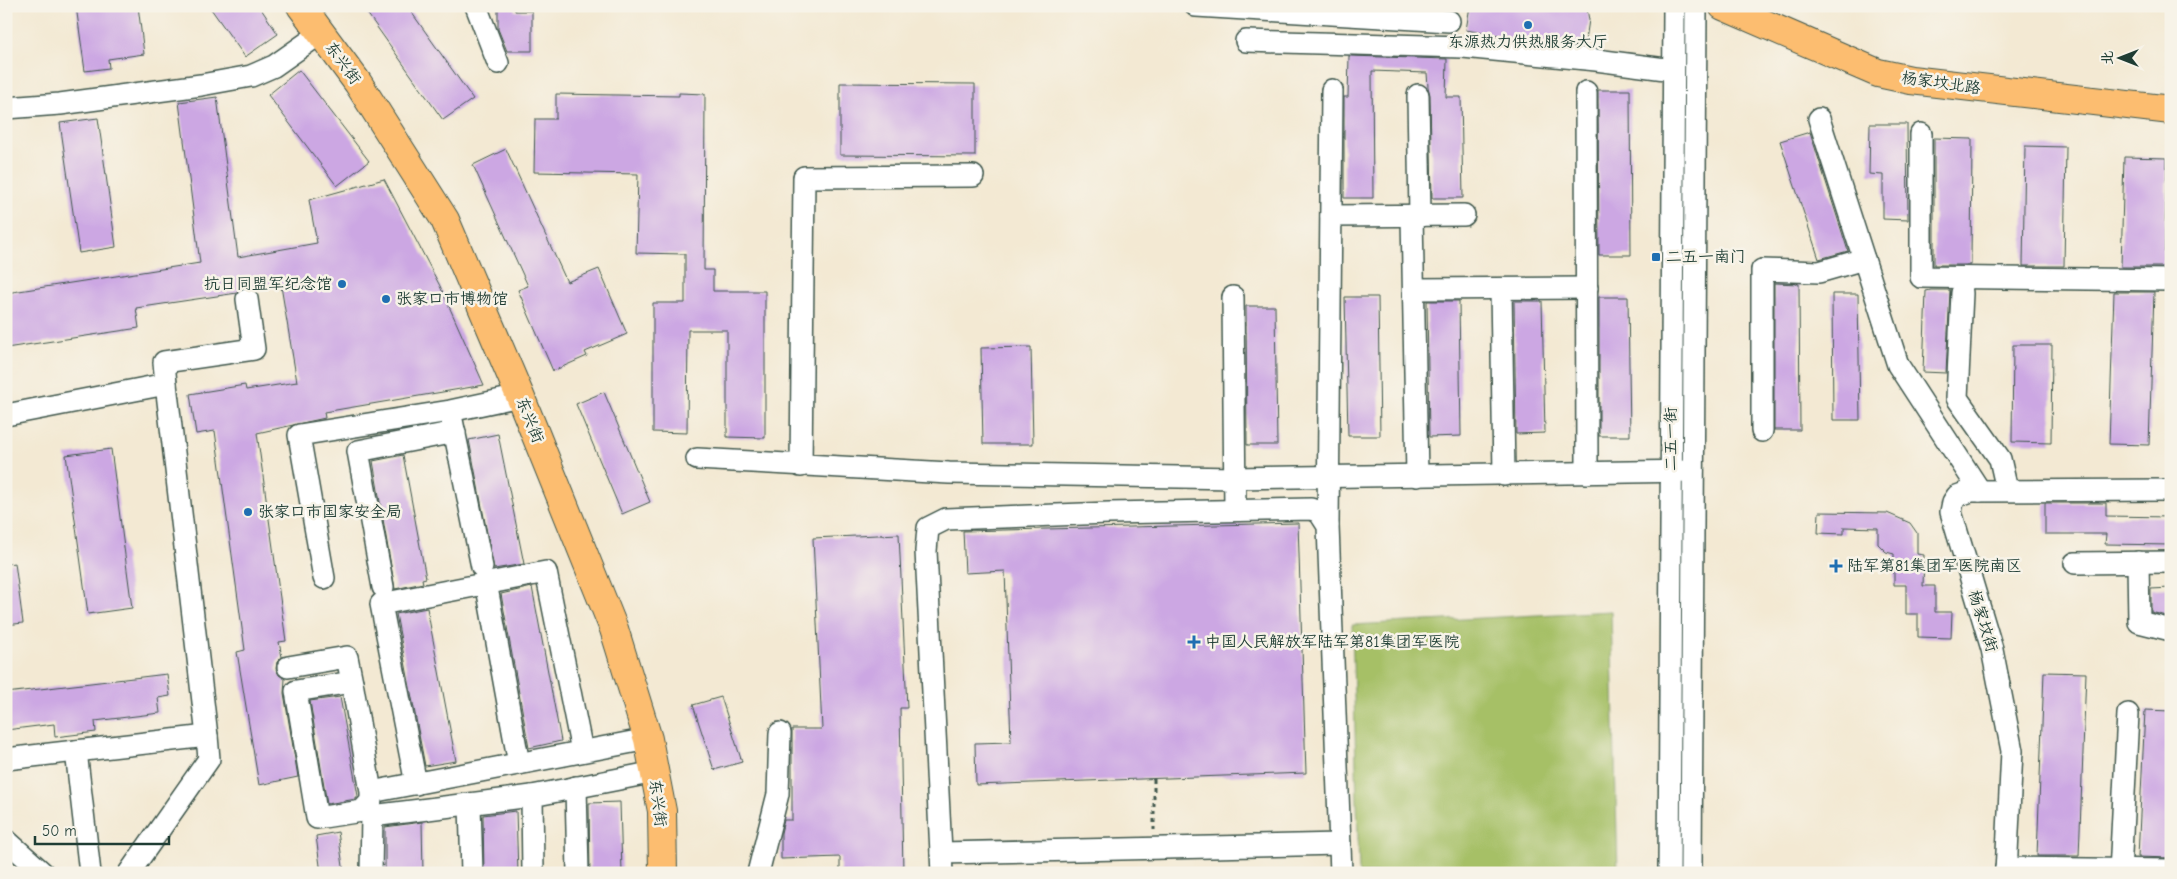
<svg xmlns="http://www.w3.org/2000/svg" width="2177" height="879" viewBox="0 0 2177 879" font-family="'Comic Neue','LXGW WenKai TC',sans-serif">
<rect width="100%" height="100%" fill="#f7f3e8"/>
<filter id="ink" filterUnits="userSpaceOnUse"><feTurbulence type="fractalNoise" baseFrequency=".02" numOctaves="2"/><feDisplacementMap in="SourceGraphic" scale="10" xChannelSelector="R" yChannelSelector="G"/><feConvolveMatrix kernelMatrix="1 2 1 2 8 2 1 2 1" color-interpolation-filters="sRGB"/></filter>
<filter id="wash" filterUnits="userSpaceOnUse"><feTurbulence type="fractalNoise" baseFrequency=".0096" numOctaves="4" result="noise"/><feDisplacementMap in="SourceGraphic" scale="20" xChannelSelector="R" yChannelSelector="G"/><feGaussianBlur stdDeviation="1.12" result="paint"/><feColorMatrix in="noise" values="0 0 0 0 0 0 0 0 0 0 0 0 0 0 0 0 0 1.4 0 .05"/><feComposite in="paint" operator="in"/></filter>
<g filter="url(#wash)">
<rect width="100%" height="100%" fill="#f3e9d3"/>
<!-- green -->
<path fill="#a6c066" stroke="#627e4d" d="M1611,611l7,262h-259l-7,-248z"/>
<g id="blocks">
<!-- building -->
<g fill="#cca7e3">
<path d="M76,6h25v3l37,-3 6,48 -36,5 1,9 -24,3z"/>
<path d="M209,6h50l19,28 -33,23z"/>
<path d="M362,6h45l66,93 -30,21z"/>
<path d="M498,6h17v5h17v40h-25l-9,-22z"/>
<path d="M1470,6h114l3,3 2,11 -4,26 -56,-5 -63,-11z"/>
<path d="M1349,56l98,3 -1,38h15l2,101h-31l-2,-103 -2,-8 -1,-14 -55,-2 1,127h-29v-101h4z"/>
<path d="M299,70l70,91 -32,25 -69,-91z"/>
<path d="M840,83l135,1v72l-135,-1z"/>
<path d="M1598,90h32l1,165h-32z"/>
<path d="M679,93l26,1 -1,176h9v21h52v147l-38,-1v-107h-39l-1,103 -34,-1v-129h32v-49l-49,-1 2,-79 -104,-2 1,-53h21v-25l123,2z"/>
<path d="M217,97l21,160 79,-14 -8,-43 75,-21 56,107 44,99 -160,27 1,6 -68,15 29,208 -7,1 3,15 -5,5 -1,7 3,6 6,4 -1,14 14,84 -39,8 -22,-133 8,-2 -30,-219 -19,3 -6,-40 55,-9 1,5 51,-8 -16,-96 -26,4 -10,-3 -8,6 -101,15 3,20 -133,20v-55l194,-30 -21,-161z"/>
<path d="M98,118l18,129 -37,6 -19,-130z"/>
<path d="M1870,124h37l1,96 -25,-1v-44l-14,-1z"/>
<path d="M1810,132l38,119 -29,8 -39,-118z"/>
<path d="M1934,138l38,1 -1,126h-37z"/>
<path d="M2025,146l41,1 -2,119h-41z"/>
<path d="M506,149l61,133 32,-13 28,65 -42,18 2,4 -34,15 -35,-81 10,-4 -55,-121z"/>
<path d="M2124,157l43,1 -3,109h-43z"/>
<path d="M1774,283l25,1 1,146h-26z"/>
<path d="M1931,290h19l-4,83 -23,-1 3,-81z"/>
<path d="M2114,292h40l-5,153 -40,-1z"/>
<path d="M1832,294h26l2,126h-27z"/>
<path d="M1345,297h33l2,139h-32z"/>
<path d="M1599,297h29l2,139h-31z"/>
<path d="M1427,301h32l2,135 -32,1z"/>
<path d="M1514,301h28l3,132 -29,1z"/>
<path d="M1246,306h29l2,139h-30z"/>
<path d="M2013,345h39l-1,98 -39,-1z"/>
<path d="M1031,347l2,97h-50l-2,-96z"/>
<path d="M604,392l46,110 -28,12 -46,-110z"/>
<path d="M498,434l26,130 -30,5 -25,-129z"/>
<path d="M111,449l21,159 -44,6 -22,-159z"/>
<path d="M403,455l23,123 -4,1 1,4 -28,6 -22,-128z"/>
<path d="M2045,503h61v13l65,1v28l-66,-1 1,-10h-61z"/>
<path d="M1819,512l68,1 23,10 7,10v21l7,1 -1,31h12v26h17l-1,26 -33,-1v-23h-12v-29h-12v-31l-8,-2 -8,-8v-16l-34,-1v7l-26,-1z"/>
<path d="M1298,523l8,250 -330,12 -1,-42 36,-1 -6,-171 -40,2 -2,-42z"/>
<path d="M899,534l8,174h-7l3,165h-63v-16l-59,2v-26l3,-13h8v-91h30l-9,-191z"/>
<path d="M15,563l8,60 -17,2v-61z"/>
<path d="M532,587l29,154 -32,7 -28,-154z"/>
<path d="M2171,588v29l-20,-5v-23z"/>
<path d="M427,608l29,153 -31,5 -29,-152z"/>
<path d="M2044,672l42,1 -7,183h-42z"/>
<path d="M167,674l3,22 -12,2 2,15 -65,8 1,11 -41,5 -1,-13 -48,6v-37z"/>
<path d="M340,697l18,99 -2,3 -29,5 -17,-103z"/>
<path d="M721,697l21,65 -28,8 -21,-65z"/>
<path d="M2145,710l26,1v147l-33,-1z"/>
<path d="M620,802l2,71h-32l-1,-70z"/>
<path d="M516,811l2,62h-34l-1,-58z"/>
<path d="M422,822l1,51h-38v-46z"/>
<path d="M338,832l6,41h-23l-5,-37z"/>
</g>
</g>
</g>
<g filter="url(#ink)">
<use href="#blocks" fill-opacity="0" stroke="#3f574c" stroke-width="1"/>
<g fill="none" stroke-linecap="round" stroke-linejoin="round">
<!-- minor casing -->
<g stroke="#3f574c" stroke-width="24">
<g id="minor">
<path d="M476,6l22,57"/>
<path d="M1196,6l253,15"/>
<path d="M1246,41l217,6 133,13 77,10"/>
<path d="M1586,92l1,381"/>
<path d="M1418,95l2,121"/>
<path d="M6,108l54,-4 141,-19 50,-9 23,-10 47,-33"/>
<path d="M1819,119l79,246 82,126"/>
<path d="M1921,134v143l250,3"/>
<path d="M1331,216l133,-1"/>
<path d="M1412,216l5,260"/>
<path d="M1414,289l173,-1"/>
<path d="M1501,289l3,186"/>
<path d="M1962,293l-5,105 43,61 7,31"/>
<path d="M1233,297l2,213"/>
<path d="M166,384l-2,-22 90,-13 -7,-50"/>
<path d="M6,415l160,-31 41,352 -201,23"/>
<path d="M452,420l30,147"/>
<path d="M1762,431v-161l57,2 45,-13"/>
<path d="M697,459l252,14 286,5 458,-7"/>
<path d="M801,466l3,-289 169,-1"/>
<path d="M1328,526l4,-436"/>
<path d="M2138,562l1,60 32,8"/>
<path d="M2075,563l96,-1"/>
<path d="M324,578l-25,-143 151,-24 70,-15"/>
<path d="M486,582l33,182"/>
<path d="M383,587l-25,-136 97,-19"/>
<path d="M288,667l59,-10 5,25"/>
<path d="M76,751l14,122"/>
<path d="M416,784l-35,-180 165,-32 36,179"/>
<path d="M576,787l2,86"/>
<path d="M371,792v9l-9,10 -45,7 -21,-127 56,-9 19,110 277,-53"/>
<path d="M470,805l2,68"/>
<path d="M6,840l37,33"/>
<path d="M941,853l399,-9"/>
<path d="M2006,868l165,2"/>
<path d="M129,873l80,-114 -2,-23"/>
<path d="M371,873l1,-57 160,-20"/>
<path d="M533,873l-1,-77 123,-24"/>
<path d="M758,873l20,-79 2,-61"/>
<path d="M942,873l-16,-322 2,-23 18,-9 163,-6 202,-4 8,3 9,14 13,347"/>
<path d="M1669,873l5,-867"/>
<path d="M1691,873l5,-867"/>
<path d="M2006,873l6,-122 -20,-102 -41,-137 2,-10 4,-6 14,-5 200,-1"/>
<path d="M2120,873l8,-159"/>
</g>
</g>
<!-- major casing -->
<g stroke="#3f574c" stroke-width="30">
<g id="major">
<path d="M301,6l57,77 87,137 75,176 94,233 34,110 14,72 1,62"/>
<path d="M1723,6l155,67 33,7 260,30"/>
</g>
</g>
<!-- path -->
<path stroke="#3f574c" stroke-width="3" stroke-dasharray="4 4" stroke-linecap="butt" d="M1154,779v51"/>
<!-- minor -->
<use href="#minor" stroke="#fff" stroke-width="21"/>
<!-- major -->
<use href="#major" stroke="#fcbd6f" stroke-width="28"/>
</g>
</g>
<!-- markers -->
<g fill="#1f6fb2" stroke="#f7f3e8" stroke-width="2">
<circle cx="1528" cy="25" r="5"/>
<rect x="1651" y="252" width="10" height="10" rx="2.5"/>
<circle cx="342" cy="284" r="5"/>
<circle cx="386" cy="299" r="5"/>
<circle cx="248" cy="512" r="5"/>
<path d="M1833.5 558.5h5v5h5v5h-5v5h-5v-5h-5v-5h5z"/>
<path d="M1191.5 634.5h5v5h5v5h-5v5h-5v-5h-5v-5h5z"/>
</g>
<g text-anchor="middle" dominant-baseline="central" stroke-width="5" stroke-linejoin="round" paint-order="stroke">
<!-- poi labels -->
<g font-size="16" fill="#1f3d34" stroke="#f7f3e8" text-anchor="start">
<text x="1528" y="42" text-anchor="middle">东源热力供热服务大厅</text>
<text x="1666" y="257">二五一南门</text>
<text x="332" y="284" text-anchor="end">抗日同盟军纪念馆</text>
<text x="396" y="299">张家口市博物馆</text>
<text x="258" y="512">张家口市国家安全局</text>
<text x="1847" y="566">陆军第81集团军医院南区</text>
<text x="1205" y="642">中国人民解放军陆军第81集团军医院</text>
</g>
<!-- street labels -->
<g font-size="16" fill="#1f3d34" stroke="#f7f3e8">
<text transform="translate(343 63) rotate(54)">东兴街</text>
<text transform="translate(1941 83) rotate(8)">杨家坟北路</text>
<text transform="translate(530 420) rotate(68)">东兴街</text>
<text transform="translate(1671 439) rotate(-90)">二五一街</text>
<text transform="translate(1983 621) rotate(73)">杨家坟街</text>
<text transform="translate(658 803) rotate(83)">东兴街</text>
</g>
</g>
<!-- margin -->
<rect width="2177" height="879" fill="none" stroke="#f7f3e8" stroke-width="25"/>
<!-- north arrow -->
<g transform="translate(2120 58) rotate(270)" stroke="#f7f3e8" stroke-width="4" paint-order="stroke">
<path d="M0-4L9 19L0 12L-9 19Z" fill="#1f3d34"/>
<text y="-8" font-size="14" font-weight="bold" text-anchor="middle" fill="#1f3d34">北</text>
</g>
<!-- scale -->
<path d="M35 836v8h134v-8" fill="none" stroke="#1f3d34" stroke-width="2.5"/>
<text x="42" y="836" font-size="15" fill="#1f3d34" stroke="#f7f3e8" stroke-width="4" paint-order="stroke">50 m</text>
</svg>
